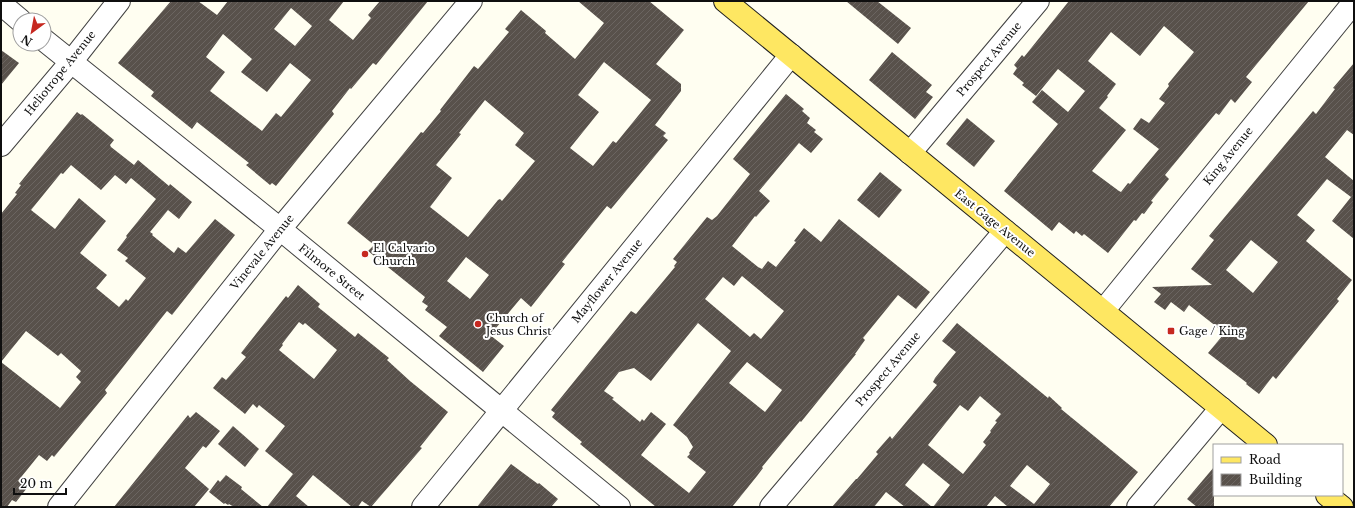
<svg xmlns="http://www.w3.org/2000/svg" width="1355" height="508" viewBox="0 0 1355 508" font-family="'Libre Baskerville',serif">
<defs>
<pattern id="building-hatch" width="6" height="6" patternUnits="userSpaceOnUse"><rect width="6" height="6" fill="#58514b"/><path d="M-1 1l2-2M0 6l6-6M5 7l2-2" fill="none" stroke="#6b6561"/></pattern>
</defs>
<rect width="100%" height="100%" fill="#fffef1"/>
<!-- building -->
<g fill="url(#building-hatch)" fill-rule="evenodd">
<path d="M171,1h27l19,14 11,-14h116l-15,19 24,20 18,-22 -3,-3 12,-14h48l-52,64 -3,-2 -22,26 -1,-1 -18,23 2,3 -58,72 -4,-3 -2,2 -24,-20 3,-2 -52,-41 -5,7 -41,-33 3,-4 -36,-29zM291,8l21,18 -17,20 -21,-17zM223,34l29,25 -11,13 26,20 23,-29 21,17 -30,37 -5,-4 -14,18 -52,-40 15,-19 -19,-15z"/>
<path d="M578,1h71l35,29 -28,34 25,20v7l-26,34 11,8 -3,3 5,4 -57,69 -4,-3 -45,56 3,2 -34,43 -10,-9 -31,37 14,11 -21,26 -44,-36 8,-9 -22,-17 3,-4 -6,-4 3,-5 -57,-46 6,-6 -27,-22 74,-91 2,1 18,-22 -1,-1 34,-44 4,3 31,-37 -4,-3 16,-19 25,21 -1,2 30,26 29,-36zM604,62l47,38 -35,43 -3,-2 -20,25 -23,-18 29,-36 -21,-17zM485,100l39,33 -9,12 20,16 -33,40 -2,-2 -2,1 -30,37 -38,-30 22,-29 -16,-13 25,-31 -2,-1zM466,257l23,18 -19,24 -23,-18z"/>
<path d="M846,1h31l34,27 -13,16z"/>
<path d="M1069,1h240l-63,76 6,5 -17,21 -4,-4 -12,16 -3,-2 -51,62 4,4 -18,22 2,1 -9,12 -2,-1 -6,8 -2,-1 -26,33 -24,-19 -2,2 -6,-5 -2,3 -15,-12 -7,9 -48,-40 54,-67 -26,-22 10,-12 26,22 17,-21 -27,-22 -22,27 -14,-11 2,-2 -11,-9 4,-6 -3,-3 8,-10 2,2zM1164,26l30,26 -26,32 1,2 -10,13 6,4 -16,20 -8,-5 -8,11 26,20 -29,35 -2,-1 -7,9 -2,-1 -27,-20 34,-41 -27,-22 9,-11 -1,-1 9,-12 -28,-23 23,-29 29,24z"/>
<path d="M1,50l18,13 -18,22z"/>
<path d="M892,52l40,33 -6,7 7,5 -18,22 -46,-39z"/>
<path d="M1354,63v72l-7,-5 -22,27 29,24v58l-22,-18 19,-24 -24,-18 -30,36 18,15 -9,11 46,39 -15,19 2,2 -63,78 -3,-3 -14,18 -13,-10 1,-1 -39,-30 15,-18 -3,-2 2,-2 -33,-26 -5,7 -13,-10 -6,8 -11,-8 7,-8 -9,-7 60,-2 -21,-16 23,-29 -5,-4 94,-113 10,-12 3,3 19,-25 -2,-1zM1251,240l27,22 -25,31 -27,-23z"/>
<path d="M786,94l18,15 -2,2 8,7 -3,5 9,7 -2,2 9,7 -12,14 -12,-10 -40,48 11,10 -14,16 -1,-1 -23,30 26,21 4,2 6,-8 8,6 20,-25 -2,-1 10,-13 17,14 18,-23 91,73 -14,17 -18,-14 -35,43 2,2 -10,14h1l-55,68 -1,-1 -38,46 1,1 -6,8 -25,31h-76l-76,-63 2,-2 -29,-24 -1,-1 3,-4 -4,-3 80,-99 5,3 39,-47 -1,-1 3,-4 -4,-3 34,-42 5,3 5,-4 33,-42 -17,-15zM742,276l42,35 -23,28 -7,-6 -4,4 -45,-38 18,-22 11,9zM698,323l33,28 -58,74 14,12 6,10 -4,6 1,1 -3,3 19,15 -17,21 -48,-38 25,-31 -15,-12 -7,9 -2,-2 -2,3 -28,-23 2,-1 -10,-7 15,-19 15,-4 17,13zM747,362l35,28 -17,22 -36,-29z"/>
<path d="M77,112l4,3 1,-1 32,26 -4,5 1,2 23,18 4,-5 31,26 1,-2 22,18 -13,17 -11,-9 -18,22 3,2 -1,1 22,18 4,-6 8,6 29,-34 20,16 -63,80 -5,-4 -4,5 -58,74 2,3 -53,64 -2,-2 -5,6 -8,-6 -21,26 9,7 -11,14 -4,-2 -5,7h-6v-293l16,-20 -2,-1 6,-8 -2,-1zM71,165l30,25 14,-15 11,9 5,-6 25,21 -30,37 1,1 -10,13 11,8 -3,3 21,17 -18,23 -2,-2 -7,8 -23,-19 11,-13 -27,-22 26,-32 -27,-23 -24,31 -24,-19 30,-37 2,1zM26,331l32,25 3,-3 20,18 -5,6 5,5 -21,26 -59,-46z"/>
<path d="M967,118l28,23 -21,26 -28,-23z"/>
<path d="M880,172l22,18 -23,28 -22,-18z"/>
<path d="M298,285l22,19 -2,3 37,30 3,-4 31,25 -2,2 23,21 38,31 -28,35 2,1 -51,59 -9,-6 -4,6h-6l-39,-32 -17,21 13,11h-42l26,-33 -28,-23 20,-25 -26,-21 -2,3 -4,-4 -8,10 -32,-26 9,-11 4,3 20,-23 -5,-4 45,-57 2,2zM299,322l4,3 2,-2 32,27 -23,29 -35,-29 4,-5 -1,-1z"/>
<path d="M957,323l91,75 1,-2 13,12 -1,1 77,63 -29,35h-101l-13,-11 -9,11h-53l17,-22 -27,-22 -18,22 27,22h-27l-19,-15 -12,15h-42l24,-28h1l21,-25 -2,-2 14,-16 2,3 45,-54 -4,-3 2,-4 21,-26 -14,-11zM980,396l21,18 -6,7 2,1 -7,9 1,1 -8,10 3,3 -23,29 -35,-29 32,-40 8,6zM1027,465l23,19 -16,20 -24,-18z"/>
<path d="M196,412l24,19 -14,17 -3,-2 -18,22 24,21 -15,18h-80l74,-92 2,3z"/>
<path d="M233,426l26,23 -14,18 -27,-23z"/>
<path d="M511,464l27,20 1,-1 19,16 -7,8h-74z"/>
<path d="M1214,467v40h-17l-10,-8z"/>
<path d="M226,475l16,12 -1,2 22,18h-29l-5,-3 -1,1 -3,-2 -1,1 -15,-12 9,-12 2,2z"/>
</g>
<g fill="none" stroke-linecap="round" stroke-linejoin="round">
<!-- minor casing -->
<g stroke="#424242" stroke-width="24">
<g id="minor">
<path d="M1,4l19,16"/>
<path d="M44,40l236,189 339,278"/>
<path d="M1,145l70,-83 48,-61"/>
<path d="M910,153l128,-152"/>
<path d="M1103,311l251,-309"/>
<path d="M59,507l221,-278 191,-228"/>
<path d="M423,507l368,-452"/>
<path d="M771,507l234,-276"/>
<path d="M1138,507l83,-99"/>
</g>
</g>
<!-- major casing -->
<g stroke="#202020" stroke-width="24">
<g id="major">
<path d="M725,1l541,444"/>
<path d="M1327,495l15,12"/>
</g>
</g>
<!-- minor -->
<use href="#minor" stroke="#fff" stroke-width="22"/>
<!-- major -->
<use href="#major" stroke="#fee762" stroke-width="22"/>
</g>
<!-- markers -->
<g fill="#c62820" stroke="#fff" stroke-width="1.5">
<circle cx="365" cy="254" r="4"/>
<circle cx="478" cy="324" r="4"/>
<rect x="1167" y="327" width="8" height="8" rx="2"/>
</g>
<g text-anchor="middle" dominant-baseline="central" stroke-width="4" stroke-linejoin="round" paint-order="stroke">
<!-- street labels -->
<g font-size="11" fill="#0f0f0f" stroke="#fff">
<text transform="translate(989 59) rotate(-50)">Prospect Avenue</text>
<text transform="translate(60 73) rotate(-51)">Heliotrope Avenue</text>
<text transform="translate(1228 156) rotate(-51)">King Avenue</text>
<text transform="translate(995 223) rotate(39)">East Gage Avenue</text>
<text transform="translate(262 252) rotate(-51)">Vinevale Avenue</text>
<text transform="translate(332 272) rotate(39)">Filmore Street</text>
<text transform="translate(607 281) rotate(-51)">Mayflower Avenue</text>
<text transform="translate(888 369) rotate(-50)">Prospect Avenue</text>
</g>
<!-- poi labels -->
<g font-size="11" fill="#0f0f0f" stroke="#fff" text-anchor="start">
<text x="373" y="248">El Calvario<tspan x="373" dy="13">Church</tspan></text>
<text x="486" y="318">Church of<tspan x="486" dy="13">Jesus Christ</tspan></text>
<text x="1179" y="331">Gage / King</text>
</g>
</g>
<!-- border -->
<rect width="1355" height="508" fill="none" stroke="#0f0f0f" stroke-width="4"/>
<!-- legend -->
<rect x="1213" y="444" width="130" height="52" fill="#ffffff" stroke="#9f9f9f"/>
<rect x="1221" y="457" width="20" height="6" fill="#fee762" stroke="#9f9f9f"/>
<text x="1249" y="464" font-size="12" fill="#0f0f0f">Road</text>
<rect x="1221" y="474" width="20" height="12" fill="url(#building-hatch)" stroke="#9f9f9f"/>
<text x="1249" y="484" font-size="12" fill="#0f0f0f">Building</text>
<!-- north arrow -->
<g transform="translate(32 32) rotate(212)"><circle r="19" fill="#ffffff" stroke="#9f9f9f"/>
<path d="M0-3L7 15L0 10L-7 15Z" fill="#c62820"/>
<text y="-6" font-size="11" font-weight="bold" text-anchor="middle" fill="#0f0f0f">N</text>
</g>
<!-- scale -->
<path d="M14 488v6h52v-6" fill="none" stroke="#0f0f0f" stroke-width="2"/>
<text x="20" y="488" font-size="12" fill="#0f0f0f" stroke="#ffffff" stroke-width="3" paint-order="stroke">20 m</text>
</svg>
